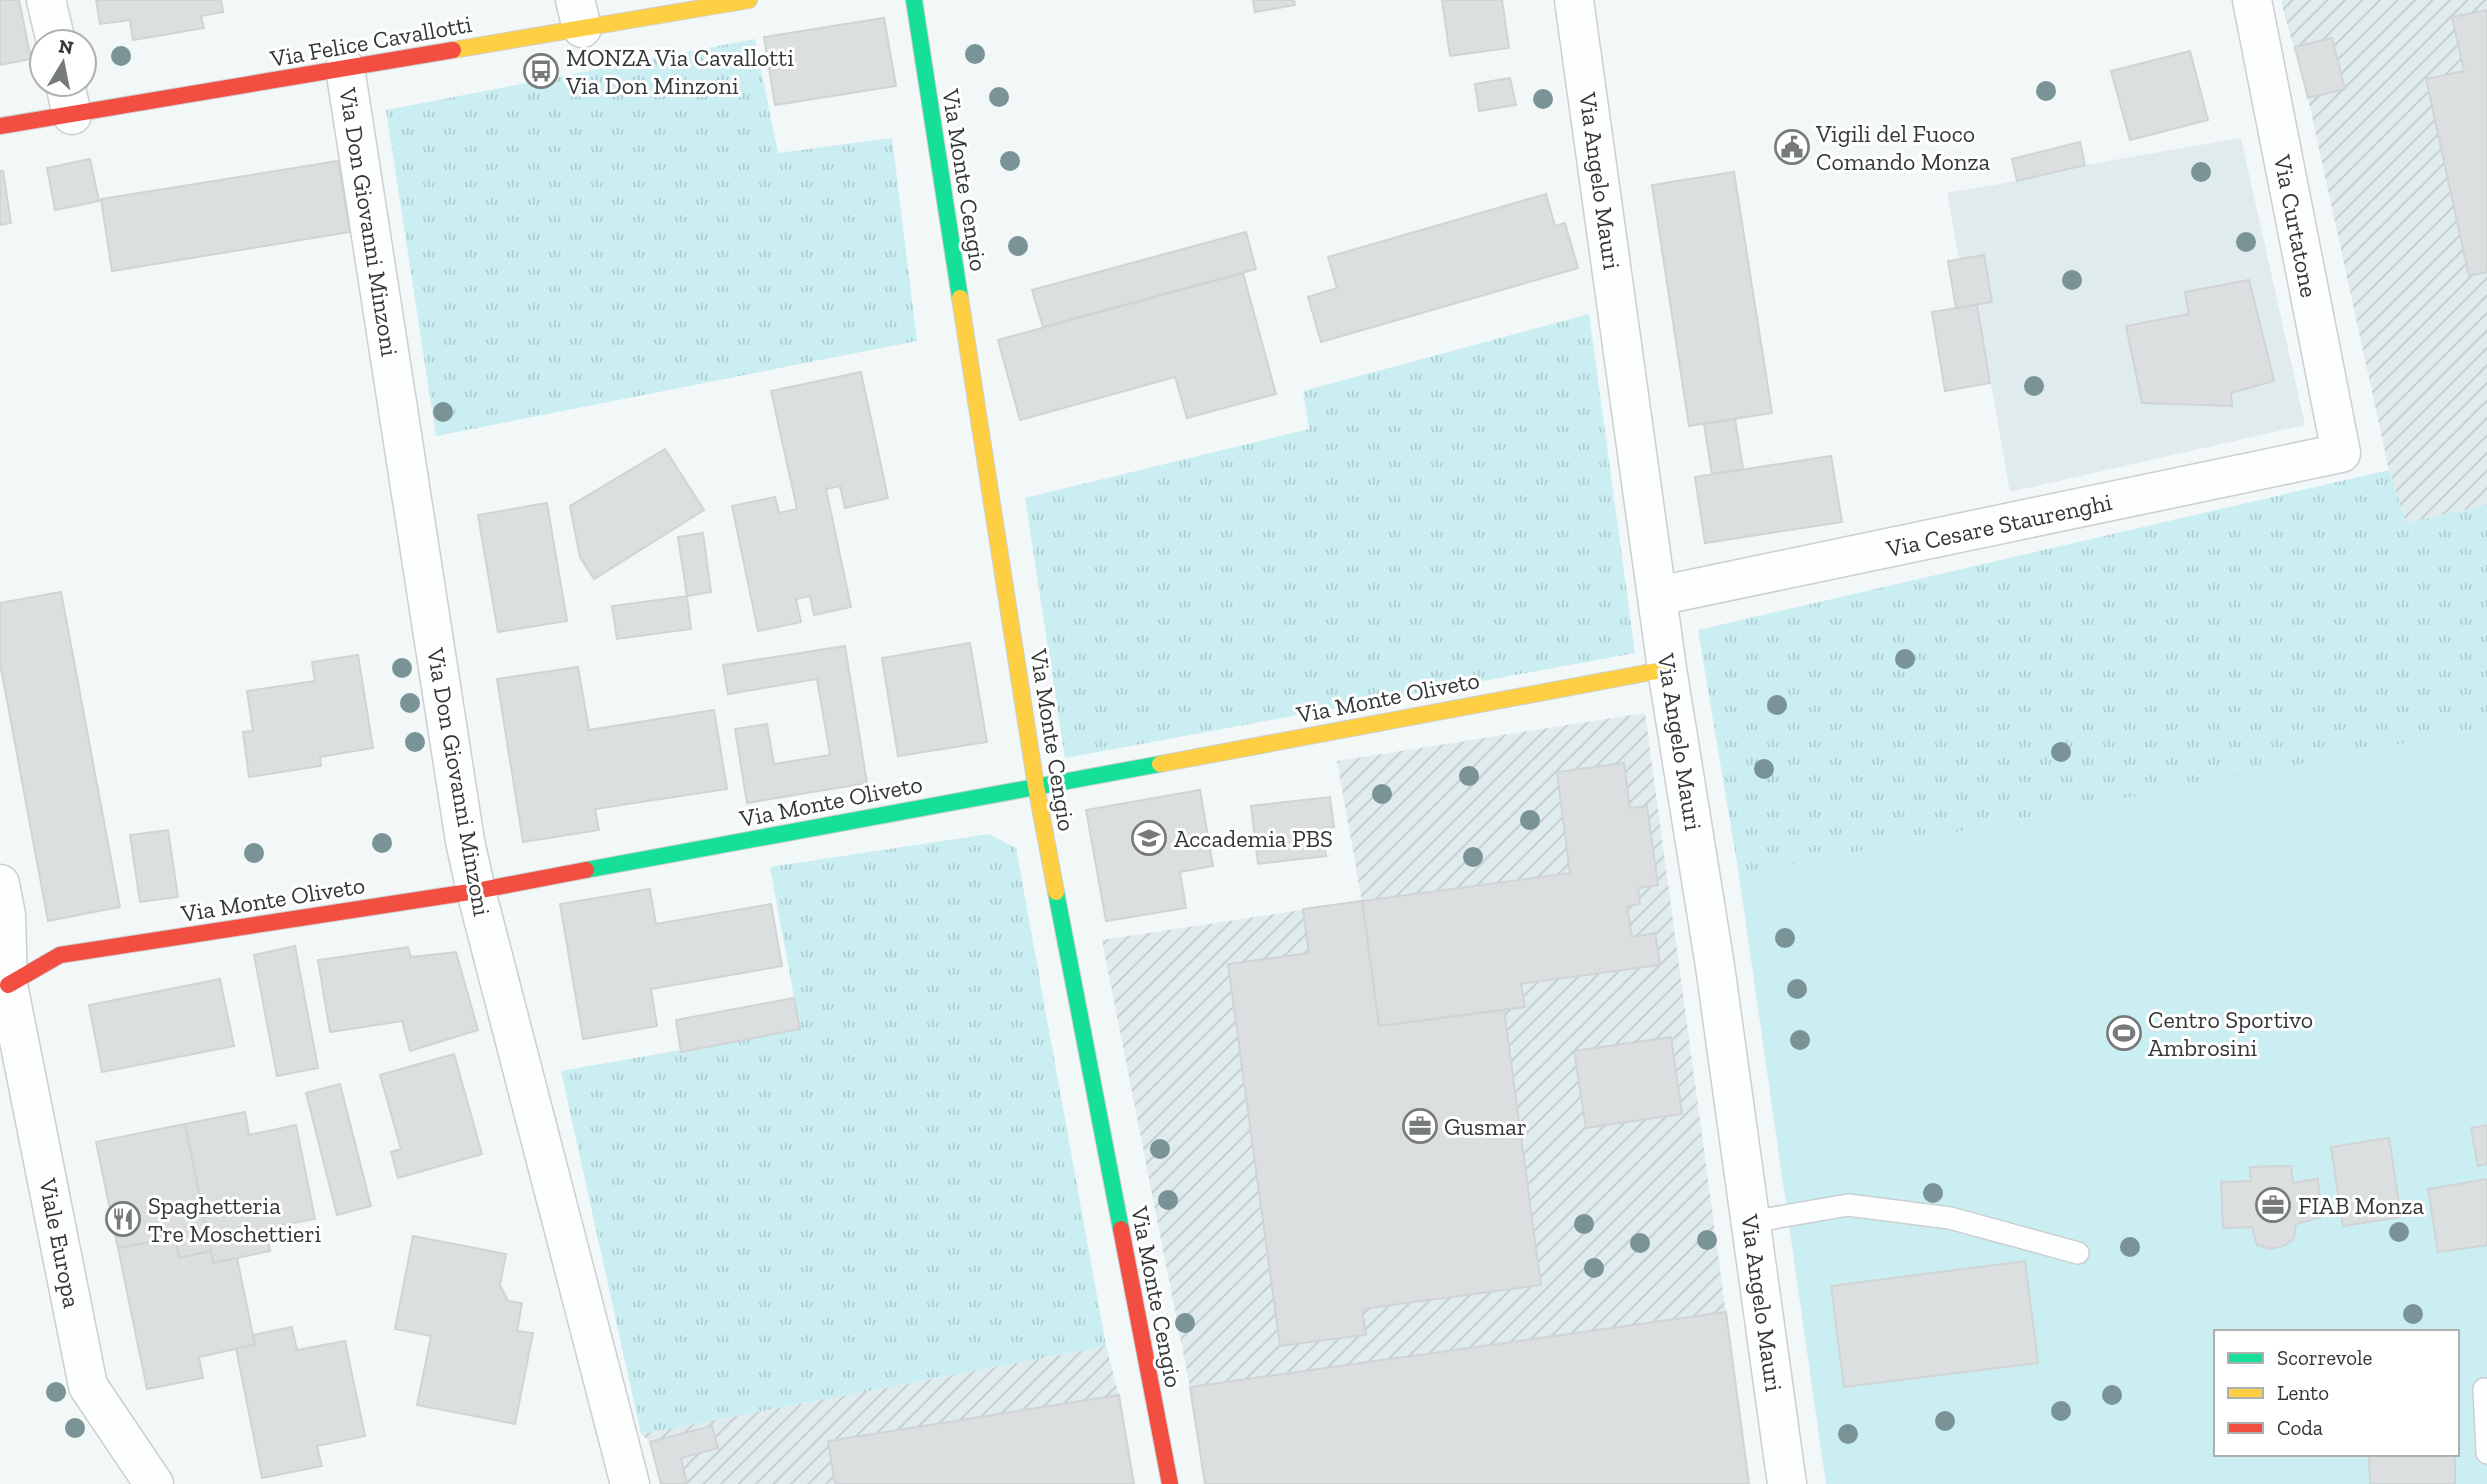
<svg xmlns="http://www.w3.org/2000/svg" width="2487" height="1484" viewBox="0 0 2487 1484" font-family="'Zilla Slab',serif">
<defs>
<pattern id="industrial-furrows" width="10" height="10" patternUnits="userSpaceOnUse" patternTransform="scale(1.75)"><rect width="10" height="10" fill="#e0ebed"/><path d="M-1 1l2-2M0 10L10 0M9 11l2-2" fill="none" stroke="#c1cacc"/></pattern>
<pattern id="grass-tufts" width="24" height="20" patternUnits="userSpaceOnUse" patternTransform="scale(1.75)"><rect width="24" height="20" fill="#caeef2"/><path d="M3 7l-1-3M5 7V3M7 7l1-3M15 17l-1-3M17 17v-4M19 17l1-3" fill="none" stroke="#aecdd0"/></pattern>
</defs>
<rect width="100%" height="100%" fill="#f2f7f8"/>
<!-- built -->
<path fill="#e0ebed" d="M2241,138l64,287 -295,67 -33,-187 15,-3 -8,-47 -25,4 -12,-66 70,-12 68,-16z"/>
<!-- industrial -->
<g fill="url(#industrial-furrows)">
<path d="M2282,0h205v505l-81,18 -17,-53 -81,-372 -26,-92z"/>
<path d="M1645,713l104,771h-544l-15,-97 -88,-447 260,-39 -25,-140z"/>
<path d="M1106,1346l13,49 15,89h-473l-11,-42 -9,-8z"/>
</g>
<!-- grass -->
<g fill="url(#grass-tufts)">
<path d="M755,39l23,114 114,-15 25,203 -481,95 -50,-326z"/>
<path d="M1589,314l46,339 -570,105 -40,-260 284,-69 -6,-38z"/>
<path d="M2389,470l17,53 81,-18v222l-748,148 -41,-245z"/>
<path d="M989,834l27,14 90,498 -465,88 -80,-363 239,-42 -30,-162z"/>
</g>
<!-- garden -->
<path fill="#caeef2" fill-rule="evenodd" d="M2487,727v757h-661l-87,-609zM2216,1332h241v122h-241z"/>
<!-- building -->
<g fill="#dbdfe0" stroke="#d0d4d4" stroke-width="2">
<path d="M0,0h19l12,59 -31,6z"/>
<path d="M96,0h125l2,12 -22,4 3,12 -71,12 -3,-20 -30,4z"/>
<path d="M1253,0h41l1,5 -40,7z"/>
<path d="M1442,0h60l7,48 -59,8z"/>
<path d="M2487,10v262l-18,4 -43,-197 38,-8 -12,-54z"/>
<path d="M884,18l12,68 -121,19 -11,-68z"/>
<path d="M2332,38l13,51 -37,9 -13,-51z"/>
<path d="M2190,51l18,69 -78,20 -19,-69z"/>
<path d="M1510,78l6,27 -37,6 -4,-27z"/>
<path d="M2080,142l5,23 -68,16 -5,-22z"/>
<path d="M90,159l9,42 -44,9 -8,-42z"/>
<path d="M338,161l12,71 -238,39 -11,-72z"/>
<path d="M0,171h3l8,52 -11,2z"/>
<path d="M1734,172l38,241 -83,13 -37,-241z"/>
<path d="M1546,194l9,32 10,-3 13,45 -257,74 -13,-45 29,-9 -9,-31z"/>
<path d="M1246,232l10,37 -213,58 -11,-37z"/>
<path d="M1984,255l8,47 -36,6 -8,-47z"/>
<path d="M1243,273l33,121 -89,24 -12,-41 -155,43 -22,-80z"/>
<path d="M2249,280l25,101 -43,12 1,13 -90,-3 -16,-77 63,-12 -4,-22z"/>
<path d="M1977,305l13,78 -45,8 -13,-79z"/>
<path d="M861,372l27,126 -43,10 -5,-22 -14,3 25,118 -37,8 -4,-19 -14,3 5,23 -43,9 -26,-125 43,-9 4,16 18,-4 -26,-118z"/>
<path d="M1735,419l8,50 -31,5 -8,-50z"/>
<path d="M665,449l39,61 -110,69 -14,-22 -10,-51z"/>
<path d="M1831,456l11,66 -137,21 -10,-66z"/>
<path d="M547,503l20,118 -69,11 -20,-117z"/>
<path d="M703,533l8,59 -24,4 -9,-59z"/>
<path d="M61,592l59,315 -72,14 -48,-258v-60z"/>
<path d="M687,596l4,33 -74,10 -5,-33z"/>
<path d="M970,643l17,99 -89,14 -16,-98z"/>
<path d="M845,646l22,137 -120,20 -12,-74 32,-5 7,40 56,-9 -13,-76 -89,15 -5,-29z"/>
<path d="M358,655l15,93 -53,9 1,9 -72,11 -6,-45 10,-1 -6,-40 68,-10 -3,-19z"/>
<path d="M578,667l11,63 125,-20 13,79 -132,20 4,21 -76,12 -26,-163z"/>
<path d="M1624,763l6,45 17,-2 11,79 -20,3 2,16 -13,2 5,31 23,-4 5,32 -139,19 4,23 -146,19 -17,-125 208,-28 -13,-101z"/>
<path d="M1200,790l13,76 -33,6 6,36 -80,13 -20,-111z"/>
<path d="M1330,797l4,30 -11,1 3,28 -68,8 -7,-58z"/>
<path d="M168,830l10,67 -38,5 -10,-67z"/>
<path d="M650,889l6,35 115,-20 11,62 -131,23 6,37 -74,13 -23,-135z"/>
<path d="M1362,901l17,125 125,-16 37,275 -179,24 4,26 -86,11 -52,-382 81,-11 -6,-44z"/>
<path d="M295,946l23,122 -41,8 -23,-121z"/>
<path d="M408,947l3,10 45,-5 22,78 -68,21 -8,-30 -72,11 -12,-72z"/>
<path d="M220,979l14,67 -132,26 -13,-67z"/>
<path d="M794,998l6,31 -119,23 -5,-32z"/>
<path d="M1671,1037l11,77 -96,14 -12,-77z"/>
<path d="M454,1054l28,100 -84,24 -7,-26 10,-3 -21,-74z"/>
<path d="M340,1084l31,122 -34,9 -31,-122z"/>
<path d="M245,1112l4,23 47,-10 19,94 -49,9 4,23 -57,12 -28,-139z"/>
<path d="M185,1124l26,127 -32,7 -4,-21 -57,11 -22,-106z"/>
<path d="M2487,1125v39l-9,2 -7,-38z"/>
<path d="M2389,1138l12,79 -58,9 -12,-79z"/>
<path d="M2291,1166l2,17 25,-4 3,38 -25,7 -2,14 -10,8 -15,3 -12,-4 -5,-18 -29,1 -2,-46 30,-1 -1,-14z"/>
<path d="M2487,1179v66l-49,7 -10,-63z"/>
<path d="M413,1236l93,18 -6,31 8,16 14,2 -5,28 16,2 -18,91 -98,-19 14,-69 -36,-7z"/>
<path d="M175,1237l4,21 32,-7 2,12 24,-5 18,87 -56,12 4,21 -56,11 -29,-141z"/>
<path d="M2025,1261l13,102 -194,24 -13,-101z"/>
<path d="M1726,1312l23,172h-544l-15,-97z"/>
<path d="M292,1327l5,23 48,-9 20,95 -48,10 5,20 -60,12 -26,-130 19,-3 -2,-10z"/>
<path d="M1119,1395l15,89h-299l-7,-43z"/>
<path d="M712,1426l6,22 -37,10 6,26h-26l-11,-42z"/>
<path d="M2369,1454h86v30h-85z"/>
</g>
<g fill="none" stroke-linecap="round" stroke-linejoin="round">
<!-- lane casing -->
<g stroke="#cccfd0" stroke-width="24">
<g id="lane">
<path d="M1750,1222l98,-17 102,13 128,35"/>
<path d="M2484,1389l3,64"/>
</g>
</g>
<!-- street casing -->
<g stroke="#cccfd0" stroke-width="41">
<g id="street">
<path d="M46,0l10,42"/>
<path d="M575,0l7,28"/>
<path d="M1574,0l93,669 48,297 72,518"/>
<path d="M345,68l120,773 11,50 154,593"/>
<path d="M65,84l7,31"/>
<path d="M1658,596l683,-143 -89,-453"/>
<path d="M0,884l6,31 2,70 80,401 66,98"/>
</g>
</g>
<!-- fast casing -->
<g stroke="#cccfd0" stroke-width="18">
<g id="fast">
<path d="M914,0l46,298"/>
<path d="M586,870l574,-106"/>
<path d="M1056,892l65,337"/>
</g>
</g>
<!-- slow casing -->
<g stroke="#cccfd0" stroke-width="18">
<g id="slow">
<path d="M453,50l296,-50"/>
<path d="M960,298l76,488 20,106"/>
<path d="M1160,764l507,-95"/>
</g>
</g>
<!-- jam casing -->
<g stroke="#cccfd0" stroke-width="18">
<g id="jam">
<path d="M0,126l453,-76"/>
<path d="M8,985l52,-30 416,-64 110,-21"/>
<path d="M1121,1229l49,255"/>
</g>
</g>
<!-- lane -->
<use href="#lane" stroke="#fdfefe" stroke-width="21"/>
<!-- street -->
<use href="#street" stroke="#fdfefe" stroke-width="38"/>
<!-- fast -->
<use href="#fast" stroke="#16e098" stroke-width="16"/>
<!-- slow -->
<use href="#slow" stroke="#ffcf43" stroke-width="16"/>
<!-- jam -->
<use href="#jam" stroke="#f24e42" stroke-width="16"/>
</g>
<!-- trees -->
<g fill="#799397">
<circle cx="975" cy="54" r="10"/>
<circle cx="121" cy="56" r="10"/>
<circle cx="2046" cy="91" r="10"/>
<circle cx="999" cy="97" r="10"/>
<circle cx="1543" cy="99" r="10"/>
<circle cx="1010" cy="161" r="10"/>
<circle cx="2201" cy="172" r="10"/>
<circle cx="2246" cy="242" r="10"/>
<circle cx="1018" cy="246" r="10"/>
<circle cx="2072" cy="280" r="10"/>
<circle cx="2034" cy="386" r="10"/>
<circle cx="443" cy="412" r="10"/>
<circle cx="1905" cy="659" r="10"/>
<circle cx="402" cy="668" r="10"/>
<circle cx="410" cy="703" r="10"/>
<circle cx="1777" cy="705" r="10"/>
<circle cx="415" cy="742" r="10"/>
<circle cx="2061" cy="752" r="10"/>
<circle cx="1764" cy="769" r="10"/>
<circle cx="1469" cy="776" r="10"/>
<circle cx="1382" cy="794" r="10"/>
<circle cx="1530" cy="820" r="10"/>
<circle cx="382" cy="843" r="10"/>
<circle cx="254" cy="853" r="10"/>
<circle cx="1473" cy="857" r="10"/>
<circle cx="1785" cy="938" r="10"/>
<circle cx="1797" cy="989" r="10"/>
<circle cx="1800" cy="1040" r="10"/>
<circle cx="1160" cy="1149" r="10"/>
<circle cx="1933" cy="1193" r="10"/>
<circle cx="1168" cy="1200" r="10"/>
<circle cx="1584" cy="1224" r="10"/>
<circle cx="2399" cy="1232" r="10"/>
<circle cx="1707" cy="1240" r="10"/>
<circle cx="1640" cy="1243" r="10"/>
<circle cx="2130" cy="1247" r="10"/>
<circle cx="1594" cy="1268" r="10"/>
<circle cx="2413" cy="1314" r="10"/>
<circle cx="1185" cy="1323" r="10"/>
<circle cx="56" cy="1392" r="10"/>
<circle cx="2112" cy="1395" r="10"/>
<circle cx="2061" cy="1411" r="10"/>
<circle cx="1945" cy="1421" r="10"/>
<circle cx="75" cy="1428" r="10"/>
<circle cx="1848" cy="1434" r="10"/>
</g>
<!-- icons -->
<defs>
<g id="bus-ring" transform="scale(1.75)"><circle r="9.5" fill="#fff" stroke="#767a7b" stroke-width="1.5"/><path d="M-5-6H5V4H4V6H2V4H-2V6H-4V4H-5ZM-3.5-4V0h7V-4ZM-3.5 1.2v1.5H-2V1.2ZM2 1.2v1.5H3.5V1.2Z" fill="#767a7b"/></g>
<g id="civic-ring" transform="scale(1.75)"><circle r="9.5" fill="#fff" stroke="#767a7b" stroke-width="1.5"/><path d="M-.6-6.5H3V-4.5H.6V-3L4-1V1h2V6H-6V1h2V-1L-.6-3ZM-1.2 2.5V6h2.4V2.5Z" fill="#767a7b"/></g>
<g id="school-ring" transform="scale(1.75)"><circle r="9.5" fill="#fff" stroke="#767a7b" stroke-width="1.5"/><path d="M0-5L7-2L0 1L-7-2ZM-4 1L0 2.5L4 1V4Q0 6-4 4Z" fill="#767a7b"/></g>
<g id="stadium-ring" transform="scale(1.75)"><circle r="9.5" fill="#fff" stroke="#767a7b" stroke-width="1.5"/><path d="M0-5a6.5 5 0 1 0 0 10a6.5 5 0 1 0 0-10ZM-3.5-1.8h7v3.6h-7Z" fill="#767a7b"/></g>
<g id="office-ring" transform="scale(1.75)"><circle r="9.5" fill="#fff" stroke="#767a7b" stroke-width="1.5"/><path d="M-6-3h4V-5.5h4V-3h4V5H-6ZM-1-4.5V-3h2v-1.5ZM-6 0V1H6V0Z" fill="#767a7b"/></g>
<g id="restaurant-ring" transform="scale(1.75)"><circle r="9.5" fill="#fff" stroke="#767a7b" stroke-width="1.5"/><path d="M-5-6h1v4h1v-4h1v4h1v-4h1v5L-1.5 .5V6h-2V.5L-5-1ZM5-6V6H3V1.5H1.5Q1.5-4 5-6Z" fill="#767a7b"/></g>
</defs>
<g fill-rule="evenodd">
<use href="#bus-ring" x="541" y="71"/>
<use href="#civic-ring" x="1792" y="147"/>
<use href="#school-ring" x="1149" y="838"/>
<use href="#stadium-ring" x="2124" y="1033"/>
<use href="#office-ring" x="1420" y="1126"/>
<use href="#office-ring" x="2273" y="1205"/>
<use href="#restaurant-ring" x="123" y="1219"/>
</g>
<g text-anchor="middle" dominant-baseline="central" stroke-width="6" stroke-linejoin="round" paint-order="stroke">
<!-- street labels -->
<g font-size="24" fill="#343738" stroke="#fff">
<text transform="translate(371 41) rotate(-10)">Via Felice Cavallotti</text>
<text transform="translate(965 180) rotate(81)">Via Monte Cengio</text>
<text transform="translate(1600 181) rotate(82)">Via Angelo Mauri</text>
<text transform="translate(369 222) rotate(81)">Via Don Giovanni Minzoni</text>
<text transform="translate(2296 226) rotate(79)">Via Curtatone</text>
<text transform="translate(1999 525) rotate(-12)">Via Cesare Staurenghi</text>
<text transform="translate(1388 697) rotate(-11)">Via Monte Oliveto</text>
<text transform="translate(1053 740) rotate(81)">Via Monte Cengio</text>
<text transform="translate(1680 742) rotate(81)">Via Angelo Mauri</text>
<text transform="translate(459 782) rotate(80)">Via Don Giovanni Minzoni</text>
<text transform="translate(831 801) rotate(-11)">Via Monte Oliveto</text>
<text transform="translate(273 899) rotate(-9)">Via Monte Oliveto</text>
<text transform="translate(60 1243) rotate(79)">Viale Europa</text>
<text transform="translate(1157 1297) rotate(79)">Via Monte Cengio</text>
<text transform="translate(1762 1303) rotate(82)">Via Angelo Mauri</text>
</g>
<!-- poi labels -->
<g font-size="24" fill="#343738" stroke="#fff" text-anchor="start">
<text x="566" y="57">MONZA Via Cavallotti<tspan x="566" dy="28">Via Don Minzoni</tspan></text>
<text x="1816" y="133">Vigili del Fuoco<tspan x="1816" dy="28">Comando Monza</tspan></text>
<text x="1174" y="838">Accademia PBS</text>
<text x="2148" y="1019">Centro Sportivo<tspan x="2148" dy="28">Ambrosini</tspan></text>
<text x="1444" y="1126">Gusmar</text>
<text x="148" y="1205">Spaghetteria<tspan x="148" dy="28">Tre Moschettieri</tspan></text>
<text x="2298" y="1205">FIAB Monza</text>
</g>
</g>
<!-- legend -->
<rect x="2214" y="1330" width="245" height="126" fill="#ffffff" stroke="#aeafaf" stroke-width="2"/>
<rect x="2228" y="1353" width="35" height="10" fill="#16e098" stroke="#aeafaf" stroke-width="2"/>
<text x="2277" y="1365" font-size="21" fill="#343738">Scorrevole</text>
<rect x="2228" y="1388" width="35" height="10" fill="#ffcf43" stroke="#aeafaf" stroke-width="2"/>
<text x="2277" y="1400" font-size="21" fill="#343738">Lento</text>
<rect x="2228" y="1423" width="35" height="10" fill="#f24e42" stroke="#aeafaf" stroke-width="2"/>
<text x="2277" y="1435" font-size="21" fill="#343738">Coda</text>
<!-- north arrow -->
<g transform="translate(63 63) rotate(10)"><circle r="33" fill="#ffffff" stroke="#aeafaf" stroke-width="2"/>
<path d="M0-5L12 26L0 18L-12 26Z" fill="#767a7b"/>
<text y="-10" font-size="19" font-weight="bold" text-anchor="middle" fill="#343738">N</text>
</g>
</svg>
